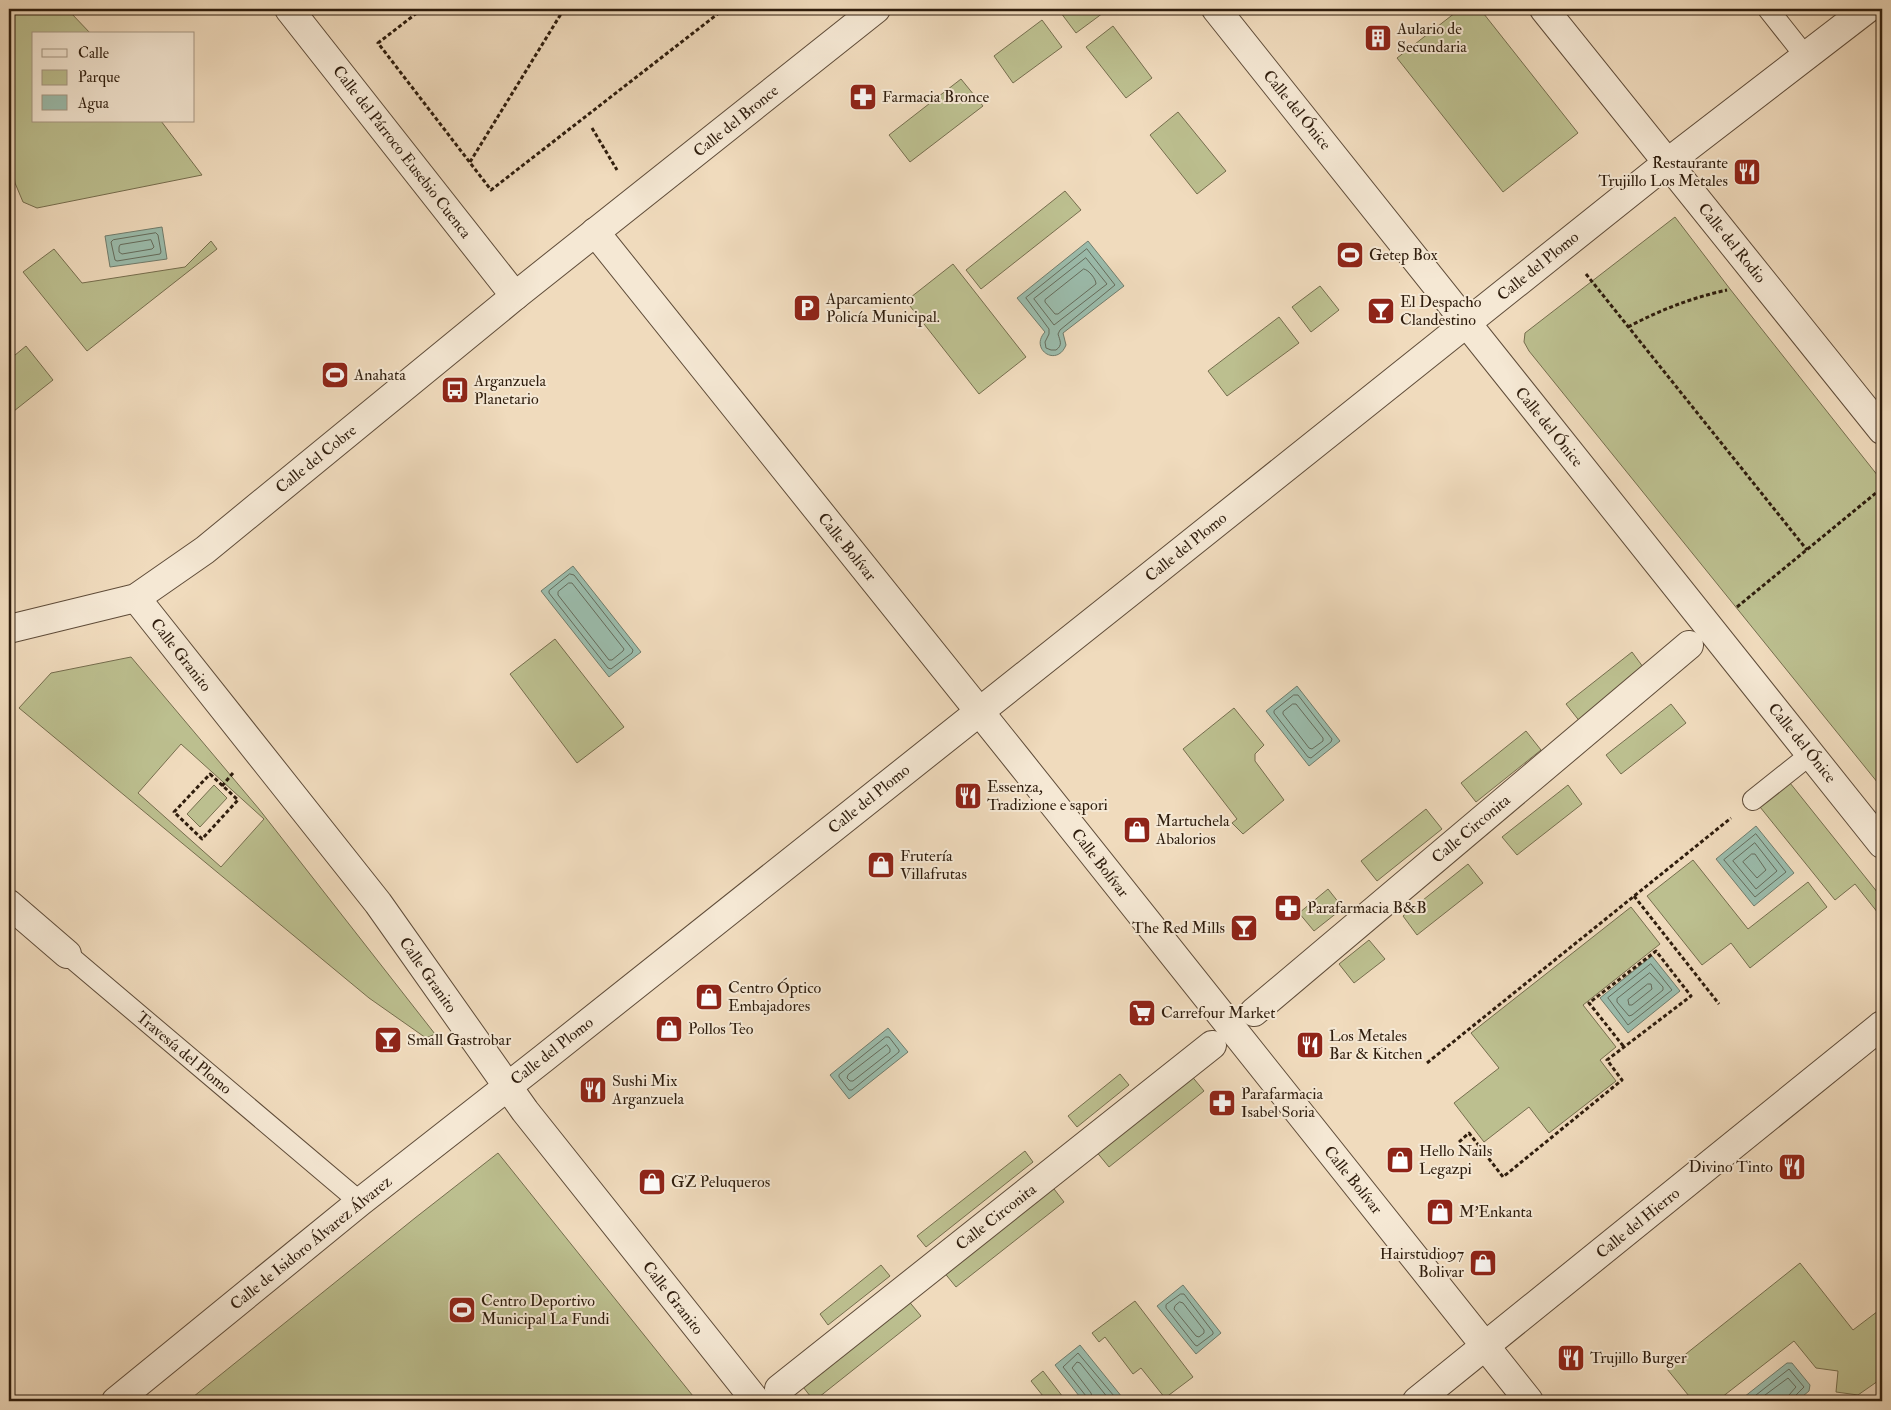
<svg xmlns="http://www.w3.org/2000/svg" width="1891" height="1410" viewBox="0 0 1891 1410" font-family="'IM FELL Double Pica',serif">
<rect width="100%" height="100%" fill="#f0dbbd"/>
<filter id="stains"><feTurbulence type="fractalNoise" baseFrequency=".004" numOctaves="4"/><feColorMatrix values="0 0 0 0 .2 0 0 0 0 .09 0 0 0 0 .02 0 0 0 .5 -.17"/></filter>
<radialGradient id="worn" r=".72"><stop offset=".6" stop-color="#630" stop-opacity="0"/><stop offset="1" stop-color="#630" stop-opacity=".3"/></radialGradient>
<!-- green -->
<g fill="#bcbf8f" stroke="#766e4e" fill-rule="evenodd">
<path d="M9,9h54l8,4 20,21h-57v87h127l41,54 -165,33 -14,-6 -8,-19 -6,-48z"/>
<path d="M1058,9h41l4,4 -27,20z"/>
<path d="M1460,9h20l98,124 -75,59 -106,-134z"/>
<path d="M1042,20l20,27 -49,36 -19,-27z"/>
<path d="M1113,26l39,52 -26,20 -40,-51z"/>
<path d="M961,79l22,27 -73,56 -21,-27z"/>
<path d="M1178,112l48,59 -29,23 -47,-59z"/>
<path d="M1065,191l16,19 -100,79 -15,-19z"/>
<path d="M1675,217l55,72 152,192v307l-353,-437 -5,-9 1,-9z"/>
<path d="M211,241l6,8 -130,102 -64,-79 31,-23 28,34 103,-16z"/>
<path d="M953,264l73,93 -47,37 -73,-93z"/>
<path d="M1320,286l19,24 -28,22 -19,-25z"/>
<path d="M1279,317l20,26 -72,53 -19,-25z"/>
<path d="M26,346l27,34 -44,35v-55z"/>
<path d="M555,639l69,88 -47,36 -67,-89z"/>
<path d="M1632,652l14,19 -65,52 -15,-19z"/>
<path d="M131,657l128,152 176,225 -9,4 -57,-40 -350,-290 32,-35zM181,744l83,75 -43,48 -83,-74z"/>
<path d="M1671,704l15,19 -65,51 -15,-19z"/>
<path d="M1234,708l30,37 -9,9v7l29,39 -41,34 -11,-11 5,-4 -54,-70z"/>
<path d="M1526,731l15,19 -65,52 -15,-19z"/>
<path d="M1790,783l92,115v20l-27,-34 -20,16 -75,-93z"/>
<path d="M214,785l13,13 -27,29 -13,-13z"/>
<path d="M1568,785l14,19 -65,51 -15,-18z"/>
<path d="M1426,809l16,20 -65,52 -16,-20z"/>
<path d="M1693,860l55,69 60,-47 19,25 -77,61 -19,-25 -29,22 -55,-69z"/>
<path d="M1468,864l15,19 -66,52 -14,-19z"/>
<path d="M1328,889l15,19 -29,23 -15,-18z"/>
<path d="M1631,907l29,37 -77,61 33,42 -16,13 16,21 -67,52 -20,-26 -45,35 -30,-39 45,-35 -28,-35z"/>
<path d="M1369,940l16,19 -31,24 -15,-19z"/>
<path d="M1120,1074l9,11 -52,42 -9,-11z"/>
<path d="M1190,1074l14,17 -95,76 -14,-17z"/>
<path d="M1025,1151l8,11 -107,85 -9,-11z"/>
<path d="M498,1153l199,248h-509l227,-183z"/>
<path d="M1051,1185l13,17 -108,85 -13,-16z"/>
<path d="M1800,1263l53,67 29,-22v55h-5l1,18 -20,14 -22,-3 2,-21 -22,-3 -22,-27 -77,60h-8l-2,-2 -3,2h-11l-26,-32z"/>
<path d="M881,1265l9,11 -62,49 -8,-11z"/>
<path d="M907,1299l14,17 -107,85 -14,-18z"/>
<path d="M1135,1301l58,76 -28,21 -24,-30 -8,6 -28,-37 -6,5 -7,-9z"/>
<path d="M1043,1371l23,30h-19l-16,-20z"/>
</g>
<!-- water -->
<g fill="#9bbcac" stroke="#707c6c">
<path d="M162,227l5,32 -57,8 -5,-31z"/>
<path d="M1088,241l36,45 -61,47 3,12c-9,23 -37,4 -21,-13l-28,-34z"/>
<path d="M573,566l68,86 -32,25 -68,-86z"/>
<path d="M1297,686l43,55 -31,25 -43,-55z"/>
<path d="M1756,826l38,47 -40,33 -38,-47z"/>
<path d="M1652,956l28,35 -52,42 -28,-35z"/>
<path d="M888,1028l20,24 -59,47 -19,-24z"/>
<path d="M1183,1285l38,48 -25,21 -39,-48z"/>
<path d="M1080,1345l42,52 -5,4h-34l-28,-36z"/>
<path d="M1787,1363h5l18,22 -1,6 -12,10h-52l-1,-4z"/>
</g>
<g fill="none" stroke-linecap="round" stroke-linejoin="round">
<!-- shore -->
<g stroke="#656c5c" stroke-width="1">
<path d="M156,233l2,2 3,17 -1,2 -43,7 -2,-1 -4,-18 2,-2z"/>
<path d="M151,240l3,7 -2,2 -30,5 -3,-2v-5l1,-2z"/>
<path d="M1087,249l28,36 -55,45 -2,4c2,7 5,11 -2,16h-5l-5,-2 -1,-6 4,-8v-5l-23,-31z"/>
<path d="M1086,258l21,26 -53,41 -20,-26z"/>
<path d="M1084,269c5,1 12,10 12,15l-38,30h-3l-10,-12v-2z"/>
<path d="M570,574l4,1 59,75 -1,3 -21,16 -3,-1 -59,-75v-2z"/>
<path d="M569,583h3l52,66 -1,2 -11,9h-3l-51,-65v-3z"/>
<path d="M1294,695h4l34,44 -1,3 -20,16 -3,-1 -34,-44v-2z"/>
<path d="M1293,704h3l27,34v3l-11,8 -3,-1 -26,-34v-2z"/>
<path d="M1756,834l30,38 -31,25 -31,-37z"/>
<path d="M1755,843l22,28 -21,18 -23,-28z"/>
<path d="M1752,854h3l11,16 -9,8 -14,-16z"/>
<path d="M1651,964l21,26 -44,35 -20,-27z"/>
<path d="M1650,973l13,14v3l-31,25 -3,1 -12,-14v-3z"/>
<path d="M1648,984h3l1,5 -20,16h-3l-1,-5z"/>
<path d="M886,1037h3l10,13v2l-47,38h-3l-10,-13v-2z"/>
<path d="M887,1045l3,4v3l-37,29h-3l-3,-3 1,-3z"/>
<path d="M1181,1294h3l29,38v2l-16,12 -2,-1 -29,-37v-3z"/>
<path d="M1180,1302l3,1 21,27v3l-5,4 -3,-1 -22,-27 1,-3z"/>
<path d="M1087,1401l-1,-5 -23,-29 15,-14 36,43 1,5"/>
<path d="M1093,1401l-2,-8 -19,-25 5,-6 3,1 28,35v3"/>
<path d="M1750,1401l1,-2 38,-30 15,18 -9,9 -1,5"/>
<path d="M1757,1401l31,-23 8,9 -7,8 -1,6"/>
</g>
<!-- lane casing -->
<g stroke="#5f4c39" stroke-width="22">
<g id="lane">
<path d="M1768,9l38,48"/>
<path d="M1753,800l58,-46"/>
<path d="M67,954l293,248"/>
</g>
</g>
<!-- street casing -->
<g stroke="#5f4c39" stroke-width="30">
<g id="street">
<path d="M289,9l226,287"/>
<path d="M1216,9l666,835"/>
<path d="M1544,9l338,421"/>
<path d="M595,232l424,529 510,640"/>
<path d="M136,598l242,305 147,208 231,290"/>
<path d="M9,629l127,-31 69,-48 310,-254 361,-287"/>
<path d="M9,904l58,50"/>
<path d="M1254,1012l435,-367"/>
<path d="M779,1389l433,-344"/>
<path d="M116,1401l244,-199 184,-144 601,-478 522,-417 200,-154"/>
<path d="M1417,1401l465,-376"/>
</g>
</g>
<!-- path -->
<g stroke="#2f1d0d" stroke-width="3" stroke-dasharray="4 2.5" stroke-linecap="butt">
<path d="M422,9l-44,34 113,147 233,-181"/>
<path d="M592,128l25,42"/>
<path d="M470,162l94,-153"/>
<path d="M1586,274l221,276"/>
<path d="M1628,327c32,-17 63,-29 99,-37"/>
<path d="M1737,607l145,-119"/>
<path d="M210,774l28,26 -36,39 -28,-27z"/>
<path d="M222,786l11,-13"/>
<path d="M1634,896l85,108"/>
<path d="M1427,1063l304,-245"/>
<path d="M1459,1142l10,-9 34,44 119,-97 -15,-20 84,-64 -35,-45 -67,52 35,44"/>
</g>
<!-- lane -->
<use href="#lane" stroke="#f5e8d4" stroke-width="20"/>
<!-- street -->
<use href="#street" stroke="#f5e8d4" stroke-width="28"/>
</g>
<!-- icons -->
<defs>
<g id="building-square" transform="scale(1.4375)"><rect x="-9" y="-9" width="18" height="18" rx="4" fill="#8f2418" stroke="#f5e8d4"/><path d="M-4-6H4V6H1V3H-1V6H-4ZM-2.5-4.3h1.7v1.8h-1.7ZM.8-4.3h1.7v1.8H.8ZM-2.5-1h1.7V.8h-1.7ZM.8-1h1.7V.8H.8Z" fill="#fff"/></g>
<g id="pharmacy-square" transform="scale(1.4375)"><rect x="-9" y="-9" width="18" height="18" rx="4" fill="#8f2418" stroke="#f5e8d4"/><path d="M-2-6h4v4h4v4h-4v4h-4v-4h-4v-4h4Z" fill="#fff"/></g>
<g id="restaurant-square" transform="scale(1.4375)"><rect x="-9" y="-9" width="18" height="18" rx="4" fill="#8f2418" stroke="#f5e8d4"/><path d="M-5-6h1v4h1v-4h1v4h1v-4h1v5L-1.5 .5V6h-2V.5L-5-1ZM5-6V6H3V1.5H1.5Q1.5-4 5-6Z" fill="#fff"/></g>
<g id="stadium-square" transform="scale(1.4375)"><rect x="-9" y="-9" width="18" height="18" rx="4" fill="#8f2418" stroke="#f5e8d4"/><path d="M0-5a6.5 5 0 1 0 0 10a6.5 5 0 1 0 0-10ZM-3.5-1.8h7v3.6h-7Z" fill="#fff"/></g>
<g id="parking-square" transform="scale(1.4375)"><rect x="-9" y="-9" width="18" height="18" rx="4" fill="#8f2418" stroke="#f5e8d4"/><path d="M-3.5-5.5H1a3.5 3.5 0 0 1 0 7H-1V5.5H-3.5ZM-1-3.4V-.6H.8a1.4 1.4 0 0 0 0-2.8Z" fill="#fff"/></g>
<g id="bar-square" transform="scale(1.4375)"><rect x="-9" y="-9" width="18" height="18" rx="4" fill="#8f2418" stroke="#f5e8d4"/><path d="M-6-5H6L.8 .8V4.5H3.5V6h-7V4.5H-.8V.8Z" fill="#fff"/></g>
<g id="bus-square" transform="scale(1.4375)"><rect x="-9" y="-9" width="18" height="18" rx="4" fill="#8f2418" stroke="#f5e8d4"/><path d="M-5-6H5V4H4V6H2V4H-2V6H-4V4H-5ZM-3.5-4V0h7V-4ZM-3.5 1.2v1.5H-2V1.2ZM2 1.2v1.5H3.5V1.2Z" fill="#fff"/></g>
<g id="shop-square" transform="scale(1.4375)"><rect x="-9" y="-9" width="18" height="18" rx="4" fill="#8f2418" stroke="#f5e8d4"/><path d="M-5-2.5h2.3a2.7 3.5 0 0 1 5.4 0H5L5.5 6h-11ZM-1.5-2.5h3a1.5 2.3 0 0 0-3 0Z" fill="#fff"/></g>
<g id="supermarket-square" transform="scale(1.4375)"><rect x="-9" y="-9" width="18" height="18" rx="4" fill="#8f2418" stroke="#f5e8d4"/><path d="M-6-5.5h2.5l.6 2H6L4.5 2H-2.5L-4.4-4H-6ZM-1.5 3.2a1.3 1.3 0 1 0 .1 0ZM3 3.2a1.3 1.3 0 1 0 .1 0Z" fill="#fff"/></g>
</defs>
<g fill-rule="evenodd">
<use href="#building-square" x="1378" y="38"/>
<use href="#pharmacy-square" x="863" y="97"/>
<use href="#restaurant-square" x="1747" y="172"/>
<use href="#stadium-square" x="1350" y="255"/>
<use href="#parking-square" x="807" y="308"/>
<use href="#bar-square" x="1381" y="311"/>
<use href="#stadium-square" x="335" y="375"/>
<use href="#bus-square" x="455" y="390"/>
<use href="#restaurant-square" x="968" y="796"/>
<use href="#shop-square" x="1137" y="830"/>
<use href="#shop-square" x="881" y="865"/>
<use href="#pharmacy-square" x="1288" y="908"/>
<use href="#bar-square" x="1244" y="928"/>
<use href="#shop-square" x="709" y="997"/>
<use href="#supermarket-square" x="1142" y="1013"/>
<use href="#shop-square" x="669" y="1029"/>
<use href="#bar-square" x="388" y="1040"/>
<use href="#restaurant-square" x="1310" y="1045"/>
<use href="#restaurant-square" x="593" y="1090"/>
<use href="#pharmacy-square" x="1222" y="1103"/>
<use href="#shop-square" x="1400" y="1160"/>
<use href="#restaurant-square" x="1792" y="1167"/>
<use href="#shop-square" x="652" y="1182"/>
<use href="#shop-square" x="1440" y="1212"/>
<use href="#shop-square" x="1483" y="1263"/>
<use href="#stadium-square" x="462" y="1310"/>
<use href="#restaurant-square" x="1571" y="1358"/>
</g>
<g text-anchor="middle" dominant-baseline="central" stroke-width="4" stroke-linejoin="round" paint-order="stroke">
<!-- poi labels -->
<g font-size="16" fill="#2f1d0d" stroke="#f5e8d4" text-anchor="start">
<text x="1397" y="29">Aulario de<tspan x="1397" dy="18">Secundaria</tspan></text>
<text x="882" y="97">Farmacia Bronce</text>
<text x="1728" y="163" text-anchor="end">Restaurante<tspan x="1728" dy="18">Trujillo Los Metales</tspan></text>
<text x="1369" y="255">Getep Box</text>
<text x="826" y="299">Aparcamiento<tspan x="826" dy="18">Policía Municipal.</tspan></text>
<text x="1400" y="302">El Despacho<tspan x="1400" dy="18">Clandestino</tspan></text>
<text x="354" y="375">Anahata</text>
<text x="474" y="381">Arganzuela<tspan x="474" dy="18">Planetario</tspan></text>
<text x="987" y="787">Essenza,<tspan x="987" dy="18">Tradizione e sapori</tspan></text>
<text x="1156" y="821">Martuchela<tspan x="1156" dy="18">Abalorios</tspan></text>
<text x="900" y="856">Frutería<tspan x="900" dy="18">Villafrutas</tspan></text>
<text x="1307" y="908">Parafarmacia B&amp;B</text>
<text x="1225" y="928" text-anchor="end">The Red Mills</text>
<text x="728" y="988">Centro Óptico<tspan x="728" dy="18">Embajadores</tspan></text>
<text x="1161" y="1013">Carrefour Market</text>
<text x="688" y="1029">Pollos Teo</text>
<text x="1329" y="1036">Los Metales<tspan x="1329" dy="18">Bar &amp; Kitchen</tspan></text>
<text x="407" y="1040">Small Gastrobar</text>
<text x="612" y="1081">Sushi Mix<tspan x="612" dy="18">Arganzuela</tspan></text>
<text x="1241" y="1094">Parafarmacia<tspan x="1241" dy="18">Isabel Soria</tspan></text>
<text x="1419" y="1151">Hello Nails<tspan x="1419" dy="18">Legazpi</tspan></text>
<text x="1773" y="1167" text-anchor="end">Divino Tinto</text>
<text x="671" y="1182">GZ Peluqueros</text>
<text x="1459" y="1212">M'Enkanta</text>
<text x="1464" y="1254" text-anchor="end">Hairstudio97<tspan x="1464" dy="18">Bolivar</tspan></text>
<text x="481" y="1301">Centro Deportivo<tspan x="481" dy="18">Municipal La Fundi</tspan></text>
<text x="1590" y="1358">Trujillo Burger</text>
</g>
<!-- street labels -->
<g font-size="16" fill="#2f1d0d" stroke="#f5e8d4">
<text transform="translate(1297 110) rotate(51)">Calle del Ónice</text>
<text transform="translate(736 121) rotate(-39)">Calle del Bronce</text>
<text transform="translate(402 152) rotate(52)">Calle del Párroco Eusebio Cuenca</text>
<text transform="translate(1732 243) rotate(51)">Calle del Rodio</text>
<text transform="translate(1538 266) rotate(-39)">Calle del Plomo</text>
<text transform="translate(1549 427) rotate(51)">Calle del Ónice</text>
<text transform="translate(316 459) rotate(-39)">Calle del Cobre</text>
<text transform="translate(847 547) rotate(51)">Calle Bolívar</text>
<text transform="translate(1186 547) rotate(-39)">Calle del Plomo</text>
<text transform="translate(181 655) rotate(52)">Calle Granito</text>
<text transform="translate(1802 743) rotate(51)">Calle del Ónice</text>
<text transform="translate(869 799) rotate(-39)">Calle del Plomo</text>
<text transform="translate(1471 829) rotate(-40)">Calle Circonita</text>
<text transform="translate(1100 863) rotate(52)">Calle Bolívar</text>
<text transform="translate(428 975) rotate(55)">Calle Granito</text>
<text transform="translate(552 1051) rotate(-38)">Calle del Plomo</text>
<text transform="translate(184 1053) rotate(40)">Travesía del Plomo</text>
<text transform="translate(1353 1180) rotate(51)">Calle Bolívar</text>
<text transform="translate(996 1217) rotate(-38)">Calle Circonita</text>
<text transform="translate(1638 1223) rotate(-39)">Calle del Hierro</text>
<text transform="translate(311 1243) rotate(-39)">Calle de Isidoro Álvarez Álvarez</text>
<text transform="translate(673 1298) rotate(52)">Calle Granito</text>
</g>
</g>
<!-- margin -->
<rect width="1891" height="1410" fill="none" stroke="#f0dbbd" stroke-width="30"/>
<rect x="10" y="10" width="1871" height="1390" fill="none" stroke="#2f1d0d" stroke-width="2.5"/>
<rect x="15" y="15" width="1861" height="1380" fill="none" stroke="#2f1d0d"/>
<!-- legend -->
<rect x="32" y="32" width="162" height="90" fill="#f5e8d4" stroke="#a69784"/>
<rect x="42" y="49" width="25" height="8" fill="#f5e8d4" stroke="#a69784"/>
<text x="78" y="58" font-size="15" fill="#2f1d0d">Calle</text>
<rect x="42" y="70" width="25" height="15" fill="#bcbf8f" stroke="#a69784"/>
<text x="78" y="82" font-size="15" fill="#2f1d0d">Parque</text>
<rect x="42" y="95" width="25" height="15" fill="#9bbcac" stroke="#a69784"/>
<text x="78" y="108" font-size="15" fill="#2f1d0d">Agua</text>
<rect width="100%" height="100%" filter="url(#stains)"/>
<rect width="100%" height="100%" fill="url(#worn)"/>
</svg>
